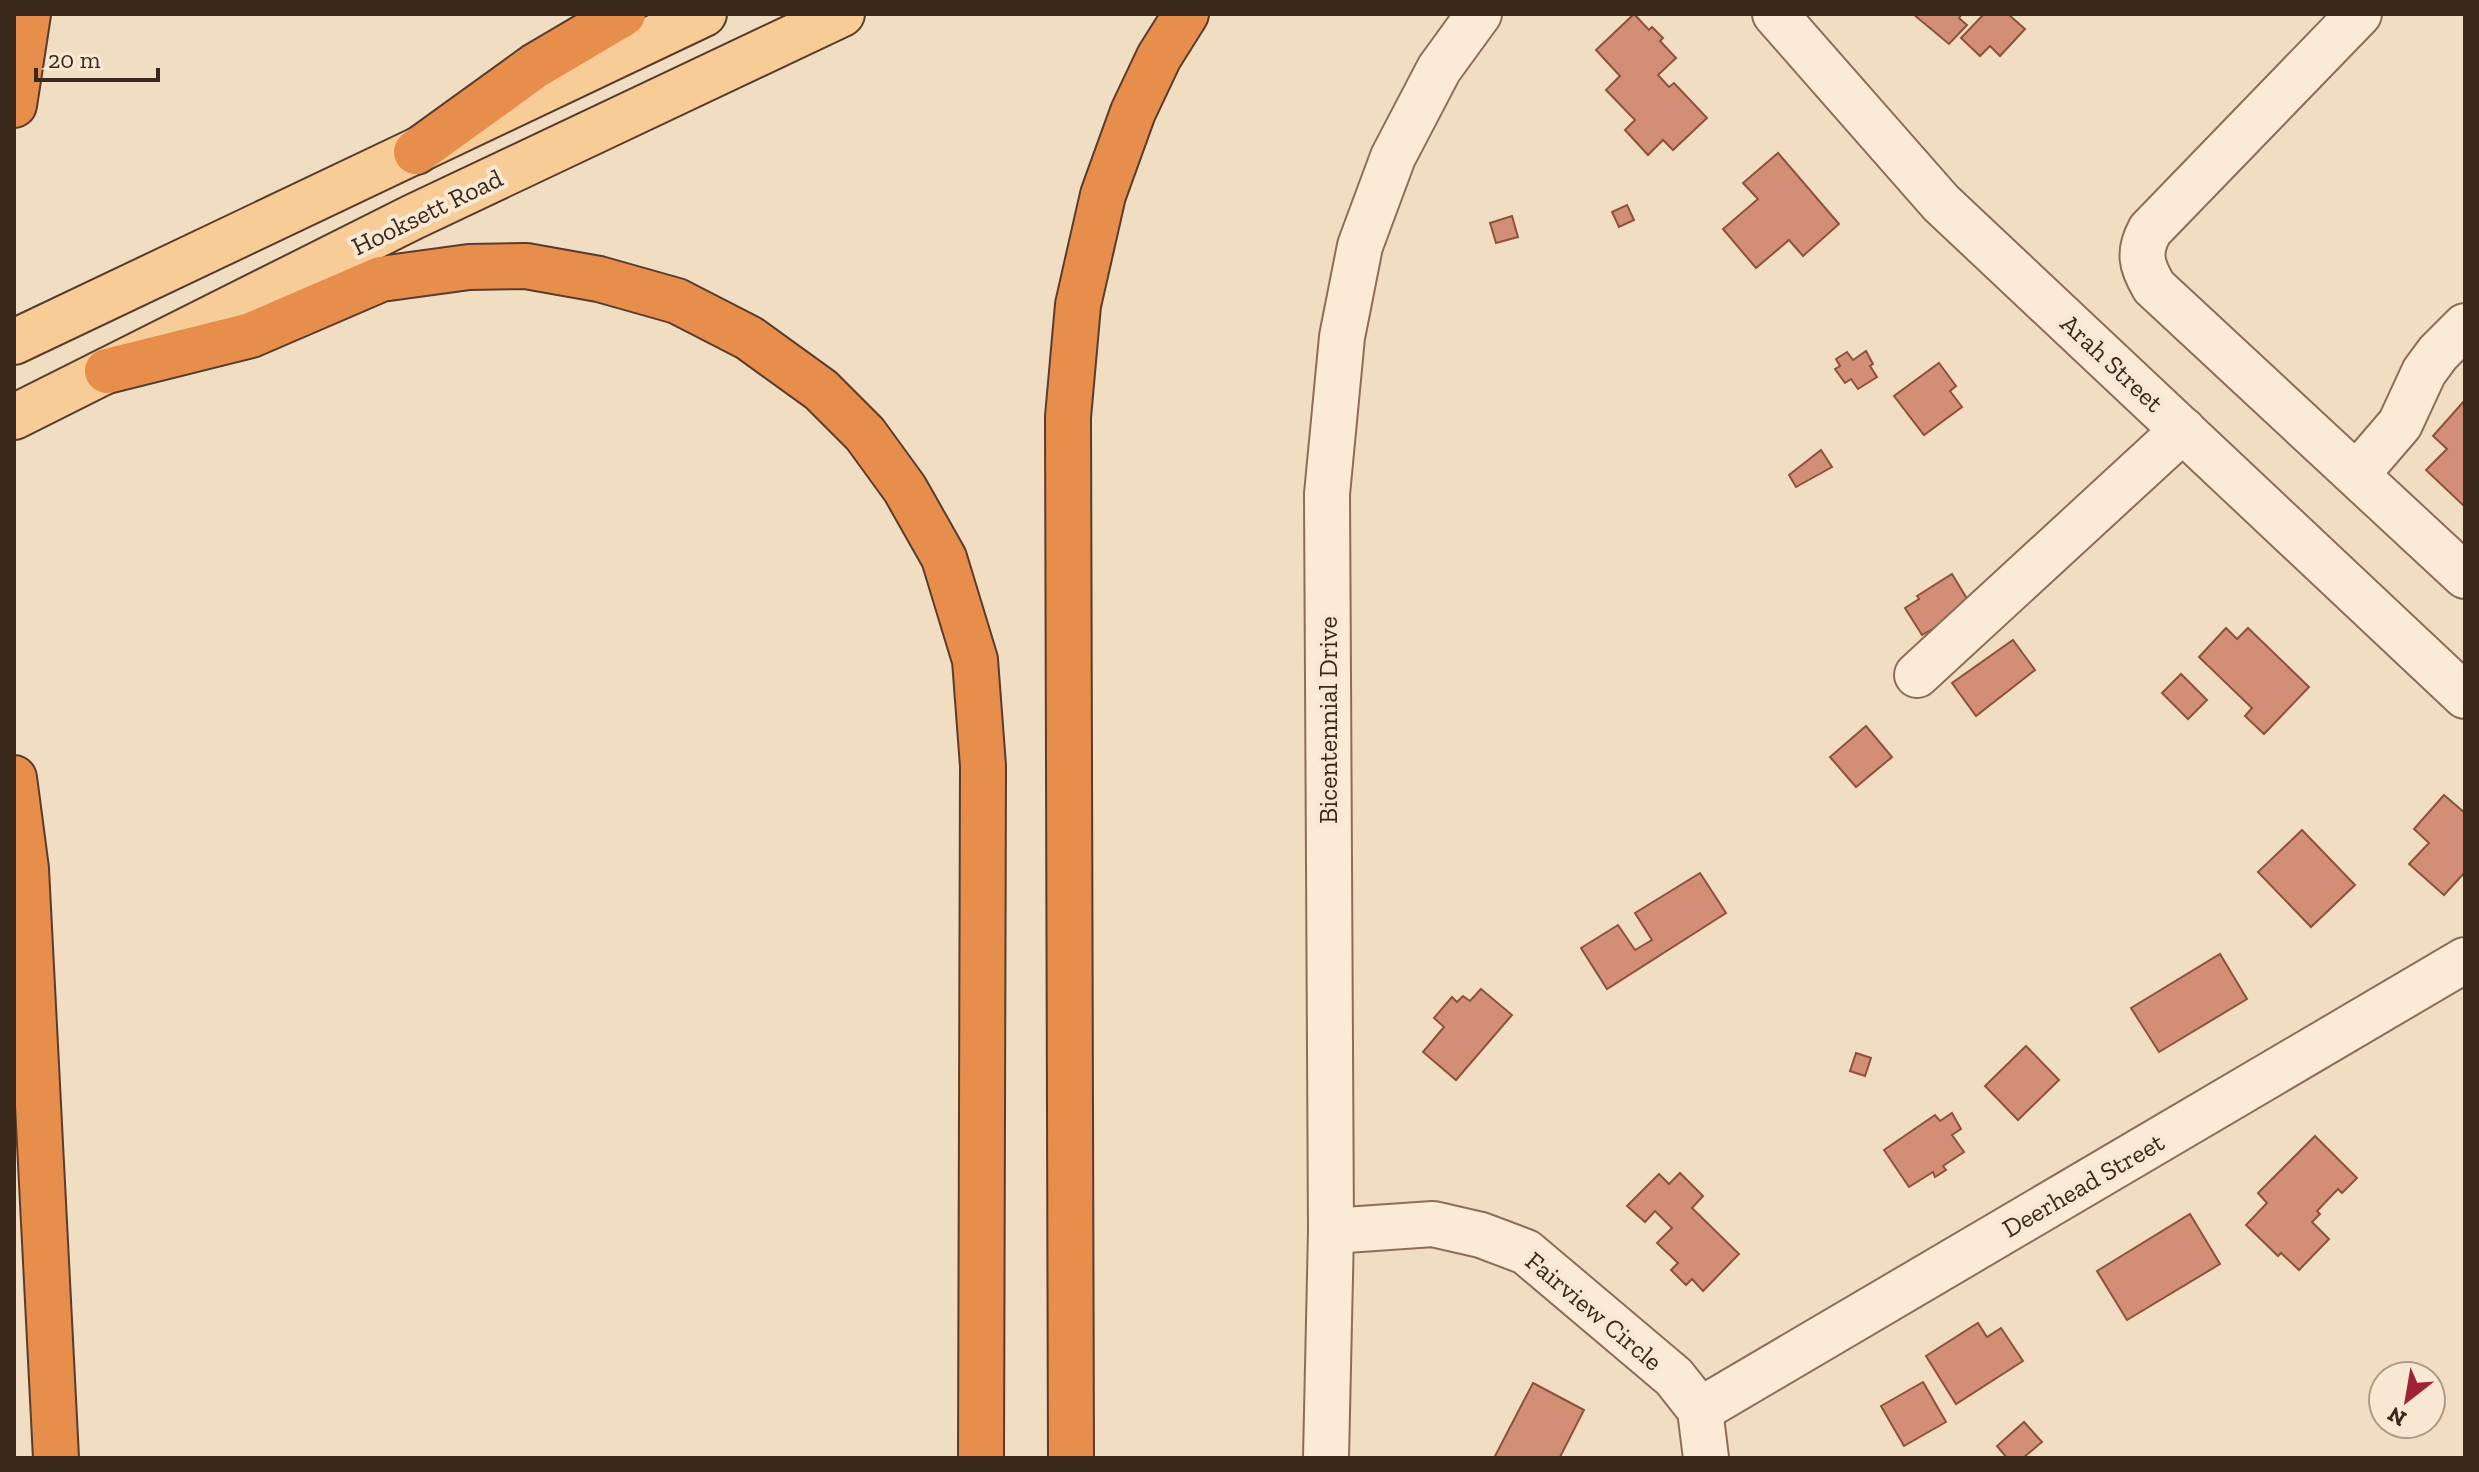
<svg xmlns="http://www.w3.org/2000/svg" width="2479" height="1472" viewBox="0 0 2479 1472" font-family="'Zilla Slab',serif">
<rect width="100%" height="100%" fill="#f1ddc2"/>
<!-- building -->
<g fill="#d28f75" stroke="#8e513c" stroke-width="2">
<path d="M1634,14l15,16 3,-3 11,11 -3,3 16,17 -18,17 11,12 5,-4 33,35 -34,32 -10,-10 -15,15 -23,-25 10,-10 -29,-30 14,-14 -24,-26z"/>
<path d="M1913,14h49l-3,4 8,7 -18,19z"/>
<path d="M1984,14h24l17,15 -25,27 -10,-10 -10,10 -19,-18z"/>
<path d="M1778,153l61,71 -36,32 -14,-16 -33,28 -33,-39 35,-30 -15,-16z"/>
<path d="M1627,205l7,15 -15,7 -7,-15z"/>
<path d="M1512,216l6,21 -22,6 -6,-20z"/>
<path d="M1866,351l7,13 -3,2 7,11 -19,12 -7,-10 -6,4 -10,-14 5,-3 -4,-7 11,-7 6,8z"/>
<path d="M1939,363l17,23 -6,5 12,16 -38,28 -30,-39z"/>
<path d="M2465,400v107l-39,-37 21,-21 -14,-13z"/>
<path d="M1821,450l11,17 -36,20 -7,-12z"/>
<path d="M1952,574l20,33 -50,28 -17,-27 14,-9 -2,-3z"/>
<path d="M2226,628l11,11 11,-11 61,59 -45,47 -19,-18 7,-8 -53,-51z"/>
<path d="M2013,640l22,30 -59,46 -24,-33z"/>
<path d="M2181,674l26,26 -19,19 -26,-26z"/>
<path d="M1866,726l26,31 -36,30 -26,-30z"/>
<path d="M2444,795l21,18v59l-21,23 -35,-31 20,-21 -15,-14z"/>
<path d="M2302,830l53,55 -44,42 -53,-55z"/>
<path d="M1700,873l26,40 -119,76 -26,-41 37,-23 17,25 17,-10 -17,-27z"/>
<path d="M2220,954l27,45 -88,53 -28,-44z"/>
<path d="M1481,989l31,26 -56,65 -33,-28 21,-25 -10,-9 18,-21 5,5 6,-6 7,5z"/>
<path d="M2026,1046l33,34 -41,40 -33,-34z"/>
<path d="M1856,1053l15,5 -6,18 -15,-5z"/>
<path d="M1952,1113l9,16 -9,6 12,17 -21,14 3,4 -11,7 -2,-5 -24,15 -25,-37 51,-35 5,6z"/>
<path d="M2315,1136l42,42 -15,15 -4,-4 -21,22 3,3 -8,8 17,17 -30,31 -18,-17 -3,3 -32,-31 21,-22 -9,-10z"/>
<path d="M1680,1173l23,23 -11,12 47,46 -36,37 -11,-12 -6,6 -15,-15 7,-7 -21,-20 15,-15 -17,-17 -10,11 -18,-16 32,-32 10,10z"/>
<path d="M2190,1214l30,50 -93,56 -30,-49z"/>
<path d="M1978,1323l9,14 14,-9 22,33 -67,43 -30,-48z"/>
<path d="M1923,1382l23,40 -42,24 -23,-40z"/>
<path d="M1533,1383l51,27 -24,47 3,1h-69z"/>
<path d="M2024,1422l18,20 -19,16h-16l-10,-12z"/>
</g>
<g fill="none" stroke-linecap="round" stroke-linejoin="round">
<!-- minor casing -->
<g stroke="#8d6d58" stroke-width="48">
<g id="minor">
<path d="M1775,14l166,189 524,493"/>
<path d="M2359,14l-209,216c-12,22 -9,35 4,57l311,289"/>
<path d="M2357,474l43,-50 24,-52 14,-19 27,-27"/>
<path d="M1917,675l266,-245"/>
<path d="M1331,1231l102,-7 48,11 45,17 148,125 26,33 6,48"/>
<path d="M1700,1410l765,-450"/>
<path d="M1326,1458l5,-227 -4,-737 15,-157 18,-91 33,-89 46,-88 40,-55"/>
</g>
</g>
<!-- major casing -->
<g stroke="#5a3c2c" stroke-width="48">
<g id="major">
<path d="M14,342l690,-328"/>
<path d="M14,417l399,-200 429,-203"/>
</g>
</g>
<!-- highway casing -->
<g stroke="#5a3c2c" stroke-width="48">
<g id="highway">
<path d="M14,105l14,-91"/>
<path d="M416,152l119,-86 88,-52"/>
<path d="M107,371l144,-36 130,-56 88,-12 57,-1 73,13 78,22 72,37 72,52 44,44 40,55 39,69 31,102 8,106 -2,692"/>
<path d="M14,778l12,91 30,589"/>
<path d="M1071,1458l-3,-1041 10,-112 25,-110 30,-83 26,-55 27,-43"/>
</g>
</g>
<!-- minor -->
<use href="#minor" stroke="#fbebd6" stroke-width="44"/>
<!-- major -->
<use href="#major" stroke="#f7cc97" stroke-width="44"/>
<!-- highway -->
<use href="#highway" stroke="#e78e4d" stroke-width="44"/>
</g>
<g text-anchor="middle" dominant-baseline="central" stroke-width="8" stroke-linejoin="round" paint-order="stroke">
<!-- street labels -->
<g font-size="26" fill="#3b281d" stroke="#f8e8d2">
<text transform="translate(427 212) rotate(-26)">Hooksett Road</text>
<text transform="translate(2112 363) rotate(43)">Arah Street</text>
<text transform="translate(1328 720) rotate(-90)">Bicentennial Drive</text>
<text transform="translate(2083 1185) rotate(-30)">Deerhead Street</text>
<text transform="translate(1594 1311) rotate(40)">Fairview Circle</text>
</g>
</g>
<!-- border -->
<rect width="2479" height="1472" fill="none" stroke="#3b281d" stroke-width="32"/>
<!-- north arrow -->
<g transform="translate(2407 1400) rotate(211)"><circle r="38" fill="#f8e8d2" stroke="#ac9b8a" stroke-width="2"/>
<path d="M0-6L14 30L0 20L-14 30Z" fill="#a02335"/>
<text y="-12" font-size="22" font-weight="bold" text-anchor="middle" fill="#3b281d">N</text>
</g>
<!-- scale -->
<path d="M36 68v12h122v-12" fill="none" stroke="#3b281d" stroke-width="4"/>
<text x="48" y="68" font-size="24" fill="#3b281d" stroke="#f8e8d2" stroke-width="6" paint-order="stroke">20 m</text>
</svg>
